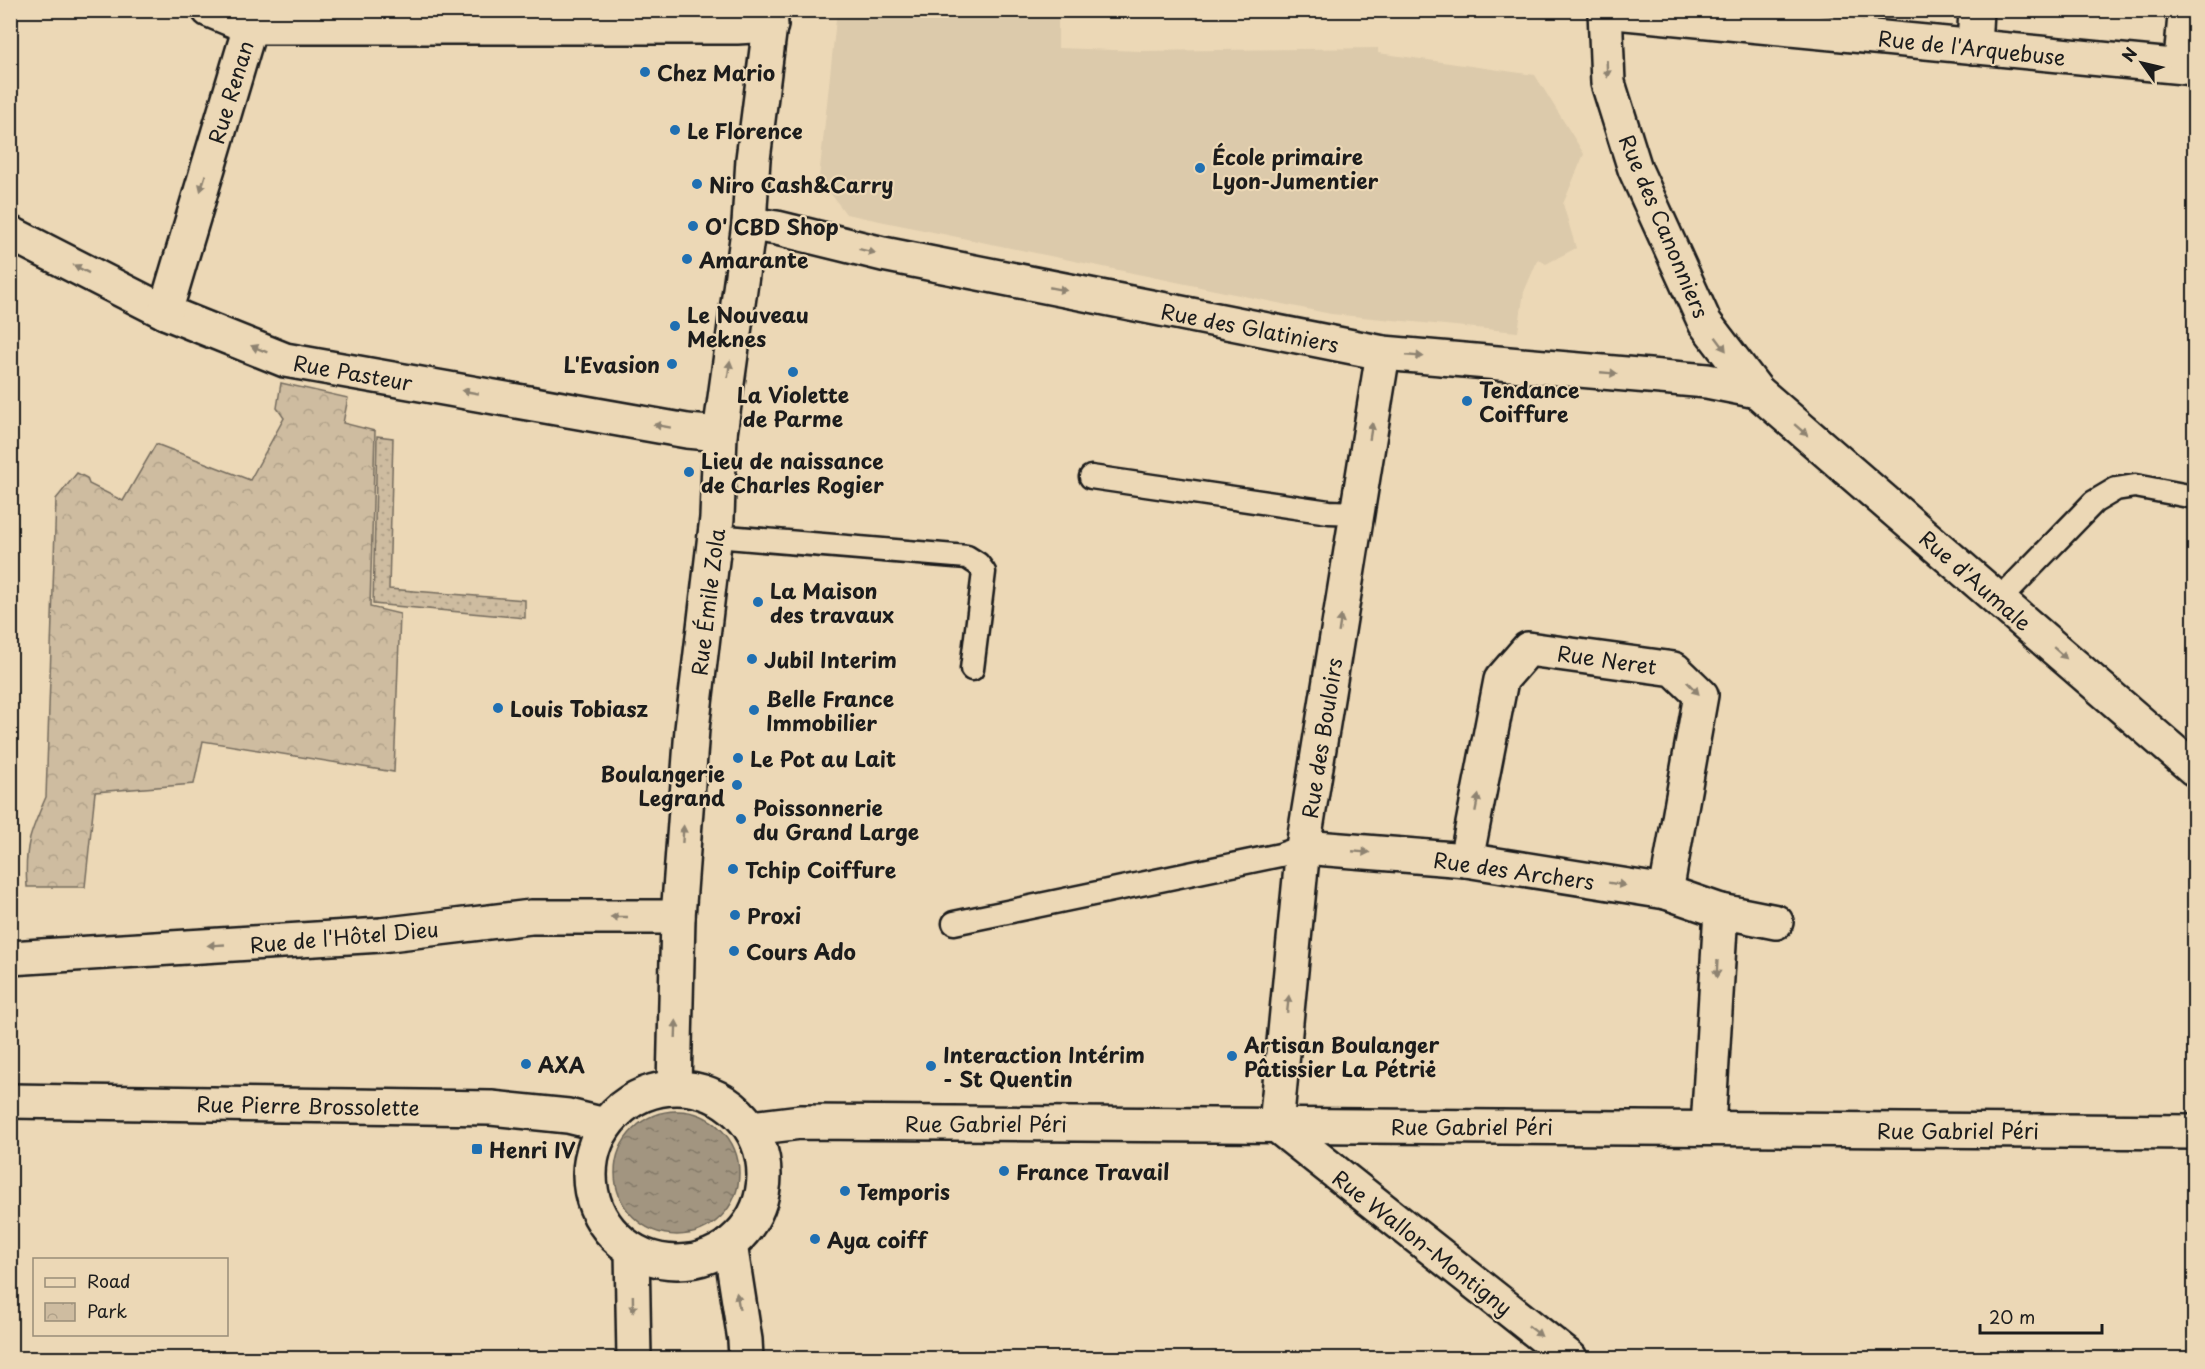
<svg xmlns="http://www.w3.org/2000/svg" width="2205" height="1369" viewBox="0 0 2205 1369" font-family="'Playpen Sans',sans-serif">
<defs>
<pattern id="park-crowns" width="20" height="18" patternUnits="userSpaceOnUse" patternTransform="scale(1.5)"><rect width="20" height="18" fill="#cebca0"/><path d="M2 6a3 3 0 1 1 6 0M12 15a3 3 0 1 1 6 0" fill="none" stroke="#b0a189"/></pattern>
<pattern id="garden-dots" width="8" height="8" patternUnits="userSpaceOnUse" patternTransform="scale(1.5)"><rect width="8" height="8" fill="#cebca0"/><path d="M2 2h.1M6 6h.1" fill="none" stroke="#b0a189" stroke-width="1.8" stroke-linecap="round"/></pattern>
<pattern id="water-ripples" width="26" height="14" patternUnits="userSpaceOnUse" patternTransform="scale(1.5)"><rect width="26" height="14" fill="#a29580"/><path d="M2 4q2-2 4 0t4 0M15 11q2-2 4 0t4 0" fill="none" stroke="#837968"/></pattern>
</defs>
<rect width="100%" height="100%" fill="#ecd8b6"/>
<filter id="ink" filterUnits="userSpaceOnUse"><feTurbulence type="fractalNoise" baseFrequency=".0167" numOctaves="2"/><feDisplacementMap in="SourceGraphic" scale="12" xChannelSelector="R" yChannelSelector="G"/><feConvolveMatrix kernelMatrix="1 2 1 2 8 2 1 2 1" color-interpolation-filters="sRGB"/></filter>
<g filter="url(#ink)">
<!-- built -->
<path fill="#dccaab" d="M837,10l221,1v37l83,3 237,-3v5l157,22 49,79 -21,50 13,44 -30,16 -8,-5 -14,33 -6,40h-1l-186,-18 -485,-100 -27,-36z"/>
<!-- park -->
<path fill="url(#park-crowns)" stroke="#756c5e" stroke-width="1.5" d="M281,383l67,15 -5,25 32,8 -5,176 30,7 -6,158 -191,-31 -9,43 -99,8 -10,95h-58c-3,-40 3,-54 19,-90l10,-298 21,-26 10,5 2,6 34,17 33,-57 94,36 34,-62 -7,-10z"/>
<!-- garden -->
<path fill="url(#garden-dots)" stroke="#756c5e" stroke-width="1.5" d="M377,436l16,2 -4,151 136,11v18l-152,-14z"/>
<!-- water -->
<circle fill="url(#water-ripples)" stroke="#6c6558" stroke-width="1.5" cx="677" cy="1173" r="62"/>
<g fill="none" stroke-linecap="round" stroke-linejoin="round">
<!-- service casing -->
<g stroke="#1c1c1c" stroke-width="27">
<g id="service">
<path d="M2175,66l5,-56"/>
<path d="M1091,477l238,35 29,1"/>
<path d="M715,536l252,21 11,7 6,8 -12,97"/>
<path d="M1999,600l95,-98 22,-13 19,-3 59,11"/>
<path d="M954,923l326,-68 23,-8"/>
</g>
</g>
<!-- minor casing -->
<g stroke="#1c1c1c" stroke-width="38">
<g id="minor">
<path d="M209,10l41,17h487l34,-2"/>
<path d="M1605,10l3,73 27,86 70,154 52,68 437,378"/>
<path d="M1605,11l589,57"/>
<path d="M1974,47l2,-37"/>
<path d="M749,224l28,4 106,26 500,99 324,28 50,10"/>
<path d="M10,233l155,79 120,48 402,71 33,3"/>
<path d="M165,312l85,-285"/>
<path d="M1383,353l-80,494 -27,278 294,233"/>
<path d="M1303,847l163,13 200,32 55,19 55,11"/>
<path d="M1466,860l35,-180 27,-31 146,20 27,26 -35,197"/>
<path d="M10,958l371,-23 150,-18h147"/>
<path d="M10,1101l481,7 77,8 37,9"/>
<path d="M751,1128l50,-6 1393,10"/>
<path d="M1708,1128l13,-217"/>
</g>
</g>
<!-- tertiary casing -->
<g stroke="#1c1c1c" stroke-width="38">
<g id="tertiary">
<path d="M674,1087l4,-170 14,-188 25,-211 3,-84 29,-210 4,-65 19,-149"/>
<circle cx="677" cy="1175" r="87"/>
<path d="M730,1244l15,96 1,18"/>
<path d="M632,1250l2,108"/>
</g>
</g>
<!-- service -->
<use href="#service" stroke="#ecd8b6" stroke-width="22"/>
<!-- minor -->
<use href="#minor" stroke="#ecd8b6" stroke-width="33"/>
<!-- tertiary -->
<use href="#tertiary" stroke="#ecd8b6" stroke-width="33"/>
</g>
<!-- one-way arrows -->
<defs><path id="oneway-solid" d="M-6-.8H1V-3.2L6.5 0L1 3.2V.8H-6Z" transform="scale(1.5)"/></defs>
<g fill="#8e8371">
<use href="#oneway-solid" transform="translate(1607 69) rotate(88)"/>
<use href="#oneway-solid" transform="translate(203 183) rotate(107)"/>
<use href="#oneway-solid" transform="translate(867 251) rotate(14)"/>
<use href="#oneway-solid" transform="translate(81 269) rotate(-153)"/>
<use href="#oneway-solid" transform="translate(1058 289) rotate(11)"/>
<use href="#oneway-solid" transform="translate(1721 344) rotate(53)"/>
<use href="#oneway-solid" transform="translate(259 349) rotate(-158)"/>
<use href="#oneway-solid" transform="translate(1415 356) rotate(5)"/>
<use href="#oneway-solid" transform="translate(729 369) rotate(-82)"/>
<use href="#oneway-solid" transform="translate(1609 373) rotate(5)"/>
<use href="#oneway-solid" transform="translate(470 392) rotate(-170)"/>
<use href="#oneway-solid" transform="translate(662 426) rotate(-170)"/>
<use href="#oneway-solid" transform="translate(1801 430) rotate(41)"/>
<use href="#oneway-solid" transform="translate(1371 431) rotate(-81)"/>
<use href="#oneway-solid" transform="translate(1340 624) rotate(-81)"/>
<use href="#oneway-solid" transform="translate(2060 653) rotate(41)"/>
<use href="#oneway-solid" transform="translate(1693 688) rotate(46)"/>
<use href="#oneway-solid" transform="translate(1477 803) rotate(-79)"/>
<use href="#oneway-solid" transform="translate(683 834) rotate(-86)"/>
<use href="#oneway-solid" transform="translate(1361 852) rotate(5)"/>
<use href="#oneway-solid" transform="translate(1617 884) rotate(9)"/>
<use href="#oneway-solid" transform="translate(619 917) rotate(-180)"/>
<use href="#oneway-solid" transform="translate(216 945) rotate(177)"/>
<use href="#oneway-solid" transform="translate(1717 969) rotate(93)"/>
<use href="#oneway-solid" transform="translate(1288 1004) rotate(-84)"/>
<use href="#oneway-solid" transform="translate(676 1029) rotate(-88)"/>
<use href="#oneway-solid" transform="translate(738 1301) rotate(-100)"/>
<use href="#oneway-solid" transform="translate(633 1304) rotate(89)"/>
<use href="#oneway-solid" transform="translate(1535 1331) rotate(38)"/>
</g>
</g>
<!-- markers -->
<g fill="#1f6fb2" stroke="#ecd8b6" stroke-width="2">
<circle cx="645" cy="72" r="6"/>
<circle cx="675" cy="130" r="6"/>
<circle cx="1200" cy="168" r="6"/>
<circle cx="697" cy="184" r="6"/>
<circle cx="693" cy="226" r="6"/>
<circle cx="687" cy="259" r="6"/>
<circle cx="675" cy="326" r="6"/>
<circle cx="672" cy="364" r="6"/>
<circle cx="793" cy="372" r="6"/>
<circle cx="1467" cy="401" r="6"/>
<circle cx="689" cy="472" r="6"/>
<circle cx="758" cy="602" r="6"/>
<circle cx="752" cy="659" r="6"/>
<circle cx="498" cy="708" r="6"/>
<circle cx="754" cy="710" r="6"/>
<circle cx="738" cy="758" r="6"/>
<circle cx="737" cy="785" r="6"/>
<circle cx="741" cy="819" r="6"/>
<circle cx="733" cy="869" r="6"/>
<circle cx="735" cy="915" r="6"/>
<circle cx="734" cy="951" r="6"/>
<circle cx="1232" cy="1056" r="6"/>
<circle cx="526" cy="1064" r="6"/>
<circle cx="931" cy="1066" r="6"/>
<rect x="471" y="1143" width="12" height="12" rx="3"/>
<circle cx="1004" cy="1171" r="6"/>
<circle cx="845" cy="1191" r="6"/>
<circle cx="815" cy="1239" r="6"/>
</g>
<g text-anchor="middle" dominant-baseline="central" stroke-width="4.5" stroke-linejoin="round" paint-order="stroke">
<!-- street labels -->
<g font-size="21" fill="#1c1c1c" stroke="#ecd8b6">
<text transform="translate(1972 47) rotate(6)">Rue de l'Arquebuse</text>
<text transform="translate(230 92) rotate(-73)">Rue Renan</text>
<text transform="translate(1665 226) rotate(67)">Rue des Canonniers</text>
<text transform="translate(1250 327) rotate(11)">Rue des Glatiniers</text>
<text transform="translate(353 372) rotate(10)">Rue Pasteur</text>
<text transform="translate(1976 580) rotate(41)">Rue d'Aumale</text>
<text transform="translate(707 602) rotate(-83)">Rue Émile Zola</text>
<text transform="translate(1607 659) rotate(8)">Rue Neret</text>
<text transform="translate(1321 738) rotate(-81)">Rue des Bouloirs</text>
<text transform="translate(1514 870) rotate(8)">Rue des Archers</text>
<text transform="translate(344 936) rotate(-5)">Rue de l'Hôtel Dieu</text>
<text transform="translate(308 1105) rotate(1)">Rue Pierre Brossolette</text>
<text x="986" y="1123">Rue Gabriel Péri</text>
<text x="1472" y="1126">Rue Gabriel Péri</text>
<text x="1958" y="1130">Rue Gabriel Péri</text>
<text transform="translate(1423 1242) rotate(38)">Rue Wallon-Montigny</text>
</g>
<!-- poi labels -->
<g font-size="21" font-weight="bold" fill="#1c1c1c" stroke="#ecd8b6" text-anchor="start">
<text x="657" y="72">Chez Mario</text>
<text x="687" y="130">Le Florence</text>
<text x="1212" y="156">École primaire<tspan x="1212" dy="24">Lyon-Jumentier</tspan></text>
<text x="709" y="184">Niro Cash&amp;Carry</text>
<text x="705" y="226">O' CBD Shop</text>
<text x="699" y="259">Amarante</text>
<text x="687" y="314">Le Nouveau<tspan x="687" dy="24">Meknes</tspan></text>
<text x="660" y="364" text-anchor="end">L'Evasion</text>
<text x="1479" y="389">Tendance<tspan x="1479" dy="24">Coiffure</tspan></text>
<text x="793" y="394" text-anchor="middle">La Violette<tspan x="793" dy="24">de Parme</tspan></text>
<text x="701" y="460">Lieu de naissance<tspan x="701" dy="24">de Charles Rogier</tspan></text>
<text x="770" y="590">La Maison<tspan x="770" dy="24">des travaux</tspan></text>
<text x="764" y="659">Jubil Interim</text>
<text x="766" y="698">Belle France<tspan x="766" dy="24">Immobilier</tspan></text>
<text x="510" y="708">Louis Tobiasz</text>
<text x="750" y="758">Le Pot au Lait</text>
<text x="725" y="773" text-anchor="end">Boulangerie<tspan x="725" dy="24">Legrand</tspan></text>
<text x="753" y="807">Poissonnerie<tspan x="753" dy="24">du Grand Large</tspan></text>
<text x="745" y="869">Tchip Coiffure</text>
<text x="747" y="915">Proxi</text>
<text x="746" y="951">Cours Ado</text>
<text x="1244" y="1044">Artisan Boulanger<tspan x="1244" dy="24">Pâtissier La Pétriė</tspan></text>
<text x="943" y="1054">Interaction Intérim<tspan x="943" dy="24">- St Quentin</tspan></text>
<text x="538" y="1064">AXA</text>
<text x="489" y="1149">Henri IV</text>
<text x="1016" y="1171">France Travail</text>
<text x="857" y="1191">Temporis</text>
<text x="827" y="1239">Aya coiff</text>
</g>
</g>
<!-- margin -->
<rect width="2205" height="1369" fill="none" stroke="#ecd8b6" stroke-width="36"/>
<rect x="18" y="18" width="2169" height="1333" fill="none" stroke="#1c1c1c" stroke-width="2" filter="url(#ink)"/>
<!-- legend -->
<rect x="33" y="1258" width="195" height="78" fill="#ecd8b6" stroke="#998d78" stroke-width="1.5"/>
<rect x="45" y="1278" width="30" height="9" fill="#ecd8b6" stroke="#998d78" stroke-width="1.5"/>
<text x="87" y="1288" font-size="18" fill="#1c1c1c">Road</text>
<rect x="45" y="1303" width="30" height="18" fill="url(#park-crowns)" stroke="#998d78" stroke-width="1.5"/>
<text x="87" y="1318" font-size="18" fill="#1c1c1c">Park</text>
<!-- north arrow -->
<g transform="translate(2142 63) rotate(304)" stroke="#ecd8b6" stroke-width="4.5" paint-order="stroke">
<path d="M0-4.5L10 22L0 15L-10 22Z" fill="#1c1c1c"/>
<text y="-9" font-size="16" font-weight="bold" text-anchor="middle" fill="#1c1c1c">N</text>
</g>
<!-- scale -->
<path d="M1980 1324v9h122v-9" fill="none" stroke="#1c1c1c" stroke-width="3"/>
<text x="1989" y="1324" font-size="18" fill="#1c1c1c" stroke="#ecd8b6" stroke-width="4.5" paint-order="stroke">20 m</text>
</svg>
